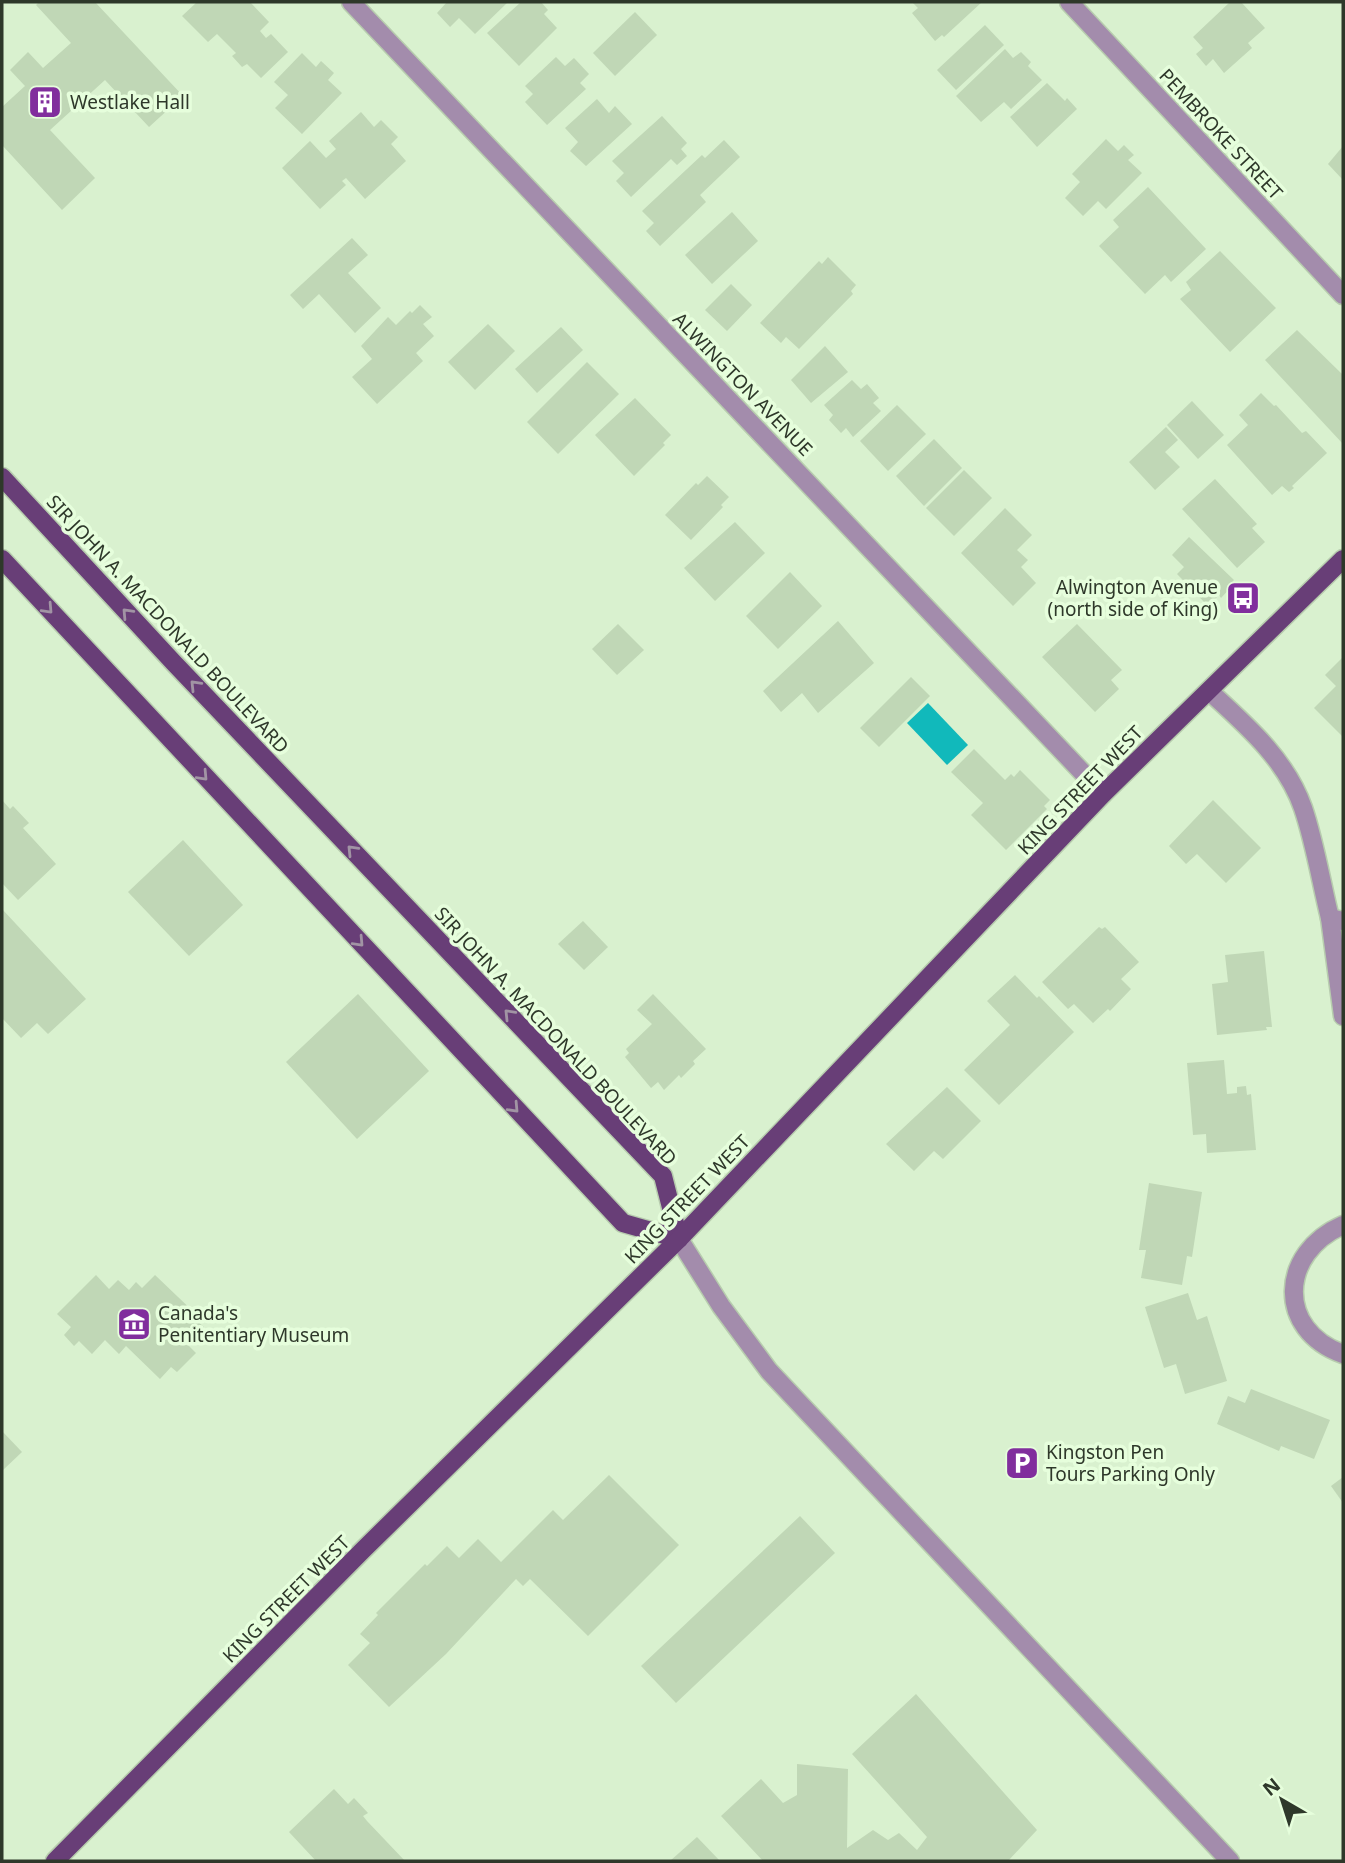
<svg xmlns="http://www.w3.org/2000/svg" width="1345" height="1863" viewBox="0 0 1345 1863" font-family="'Noto Sans',sans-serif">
<rect width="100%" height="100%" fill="#d9f1cf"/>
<!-- water -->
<path fill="#11b9bb" d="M928,703l40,42 -21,20 -40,-42z"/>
<!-- building -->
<g fill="#c0d7b6">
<path d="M39,2h56l88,94 -34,31 -44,-47 -55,50 45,48 -33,32 -60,-65v-38l23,-21 -15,-16 18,-18 15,16 28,-25 -35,-38z"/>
<path d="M197,2h53l19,20 -9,9 6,7 5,-4 17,18 -27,26 -14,-14 -5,3 -10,-11 4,-3 -19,-19 -9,8 -26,-26z"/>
<path d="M447,2h61l-33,32 -16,-16 -9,9 -13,-14z"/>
<path d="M521,2h20l7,8 -4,4 13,14 -38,38 -32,-33z"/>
<path d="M912,2h70l-38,35 -2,-2 -7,6 -23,-28 6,-5z"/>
<path d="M1230,2h11l24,26 -17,15 4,5 -28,25 -11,-14 -7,7 -10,-12 7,-6 -10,-11z"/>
<path d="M635,12l22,23 -42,41 -22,-23z"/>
<path d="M985,25l19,20 -48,45 -19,-20z"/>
<path d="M1005,49l8,9 8,-6 10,10 -3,4 14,14 -31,29 -7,-7 -23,20 -25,-26z"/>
<path d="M302,53l14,14 5,-6 13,12 -6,7 14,13 -40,41 -27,-26 13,-13 -14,-13z"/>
<path d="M556,57l9,9 9,-8 15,16 -9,9 6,6 -39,36 -22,-23 8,-8 -8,-8z"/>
<path d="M1047,83l18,18 2,-3 10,11 -40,38 -27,-30z"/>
<path d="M597,99l12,14 6,-7 17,18 -46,42 -16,-15 8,-9 -13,-14z"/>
<path d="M361,112l13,15 7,-7 17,17 -7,7 15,17 -41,38 -19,-21 -4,3 4,4 -26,24 -38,-41 28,-27 16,17 10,-9 -7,-8z"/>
<path d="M662,116l25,27 -6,6 6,7 -10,9 -6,-6 -40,38 -15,-16 8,-8 -12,-12z"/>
<path d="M1106,139l12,12 6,-6 10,10 -6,5 14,13 -36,36 -8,-8 -15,15 -18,-18 15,-16 -8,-8z"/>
<path d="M724,140l16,17 -40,38 6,7 -46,44 -14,-15 8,-8 -12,-12 60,-56 3,3z"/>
<path d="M1343,146v34l-15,-16z"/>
<path d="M1148,187l58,62 -35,33 -6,-7 -20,19 -46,-48 20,-19 -6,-7z"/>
<path d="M732,212l26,29 -46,43 -27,-29z"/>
<path d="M352,238l16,17 -20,18 33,35 -26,25 -36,-39 -16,15 -13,-14z"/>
<path d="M1220,251l56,57 -46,44 -50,-53 11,-9 -5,-8z"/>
<path d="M828,257l28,28 -5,6 2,3 -54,55 -13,-12 -5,6 -21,-20 59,-62 3,3z"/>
<path d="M731,284l21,21 -25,26 -22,-21z"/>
<path d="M420,305l12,12 -9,7 11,12 -18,17 7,8 -46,43 -25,-27 20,-18 -11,-13 27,-29 8,8 14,-14 2,2z"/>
<path d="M488,324l27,27 -40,39 -27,-28z"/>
<path d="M561,327l22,23 -46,43 -22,-24z"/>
<path d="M1297,330l46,45v69l-78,-84z"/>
<path d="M825,346l23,26 -37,31 -20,-23z"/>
<path d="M587,362l32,32 -61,60 -31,-32z"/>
<path d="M852,380l9,9 6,-5 12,14 -6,5 8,8 -28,26 -7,-9 -5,5 -12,-13 4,-5 -9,-10z"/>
<path d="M1261,393l13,13 2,-1 26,28 4,-2 21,22 -35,33 2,2 -5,4 -7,-6 -10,9 -45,-50 21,-20 -9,-10z"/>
<path d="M635,398l36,37 -8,8 2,2 -31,31 -39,-41z"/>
<path d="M1192,401l32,34 -26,24 -31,-34z"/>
<path d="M897,405l29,29 -38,37 -28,-30z"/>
<path d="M1166,427l12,13 -13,12 15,15 -25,23 -26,-28z"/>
<path d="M934,439l28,29 -38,38 -28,-30z"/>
<path d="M964,470l28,28 -38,38 -28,-28z"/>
<path d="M707,476l22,21 -8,8 2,2 -32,33 -26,-25 31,-32 2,2z"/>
<path d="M1215,479l42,45 -5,4 13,14 -28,26 -55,-59z"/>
<path d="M1005,508l27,27 -15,15 11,10 -7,7 15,16 -23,23 -52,-53z"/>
<path d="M735,522l30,31 -50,48 -31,-33z"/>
<path d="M1189,537l45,43 -3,3 2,2 -12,13 -2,-3 -11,11 -31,-32 7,-7 -12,-12z"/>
<path d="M790,572l32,34 -44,43 -32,-33z"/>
<path d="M838,621l36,42 -56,50 -16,-20 -21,19 -18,-21z"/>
<path d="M618,624l26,26 -27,25 -25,-26z"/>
<path d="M1077,624l45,46 -11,10 8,9 -24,23 -53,-55z"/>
<path d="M1343,657v80l-29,-29 22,-22 -11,-11z"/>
<path d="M911,677l19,19 -51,51 -19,-19z"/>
<path d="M974,749l31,31 6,-6 3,3 6,-7 30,30 -6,6 3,3 -41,41 -35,-35 12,-12 -32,-31z"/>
<path d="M2,800l8,9 3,-3 16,17 -6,5 33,36 -38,36 -16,-17z"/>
<path d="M1213,800l48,48 -35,35 -29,-29 -11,10 -17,-18z"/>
<path d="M183,840l60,65 -54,51 -61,-64z"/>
<path d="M2,909l84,90 -38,35 -11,-11 -16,15 -19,-20z"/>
<path d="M583,921l25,26 -24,23 -26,-26z"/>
<path d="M1099,927l3,2 3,-2 34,35 -18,17 10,10 -21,22 -2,-2 -15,14 -19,-19 -6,5 -26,-27z"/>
<path d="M1264,951l8,76h-6l1,3 -50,5 -5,-51 16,-2 -3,-27z"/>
<path d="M1015,975l22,23 2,-2 35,36 -75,73 -35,-35 46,-45 -23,-24z"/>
<path d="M358,994l71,77 -72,68 -71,-77z"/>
<path d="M653,994l53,55 -13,12 2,3 -14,14 -2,-3 -15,15 -6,-8 -7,6 -26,-31 4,-4 -3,-4 26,-25 -15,-14z"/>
<path d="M1224,1060l3,34 10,-1v-6l9,-1 1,9 4,-1 5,56 -49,3 -1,-19 -13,1 -6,-72z"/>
<path d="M947,1087l34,34 -38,38 -9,-8 -20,20 -28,-27z"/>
<path d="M1149,1183l53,9 -10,65 -5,-1 -5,29 -41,-7 5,-28h-7z"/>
<path d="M96,1275l13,14 9,-9 11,10 7,-8 6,6 13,-13 45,43 -3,3 7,6 -17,17 9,9 -19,19 -6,-5 -11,12 -34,-33 -7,8 -14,-14 -13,14 -13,-13 -5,5 -10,-11 7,-8 -14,-13z"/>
<path d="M1188,1293l9,27 10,-4 20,65 -42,13 -9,-30 -12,4 -19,-61z"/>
<path d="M1251,1389l79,31 -16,39 -33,-13 -2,5 -62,-27 11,-28 17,7z"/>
<path d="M2,1431l20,21 -20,19z"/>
<path d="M609,1475l70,70 -91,91 -58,-57 -7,7 -7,-7 -70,75 -57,53 -41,-42 22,-22 -10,-9 18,-19 -2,-2 49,-49 2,2 20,-20 12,12 19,-19 23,23 52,-52 10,10z"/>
<path d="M1343,1477v26l-12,-17z"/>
<path d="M800,1516l35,37 -159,150 -35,-37z"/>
<path d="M916,1694l121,136 -29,31h-245l-42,-45 40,-37 22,24 14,-8v-31l51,5 -1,79 26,-18 15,10 11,-7 18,17 10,-13 -75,-83z"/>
<path d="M334,1789l14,15 6,-6 14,15 -5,3 4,5 38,40h-89l-27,-29z"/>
<path d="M697,1837l23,24h-50z"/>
</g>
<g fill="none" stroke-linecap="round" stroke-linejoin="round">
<!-- minor casing -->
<g stroke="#b7ccae" stroke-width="21">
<g id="minor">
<path d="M351,2l752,792"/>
<path d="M1069,2l274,293"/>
<path d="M1209,691c36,33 77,68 94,117 12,35 18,74 27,110"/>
<path d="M1343,921l-13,-3 13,98"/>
<path d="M1343,1225c-64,28 -67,105 0,129"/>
<path d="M679,1239l42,67 48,65 461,490"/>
</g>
</g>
<!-- major casing -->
<g stroke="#b7ccae" stroke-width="21">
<g id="major">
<path d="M2,477l172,186 489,513 16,63"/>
<path d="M2,559l621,664 56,16"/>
<path d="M55,1861l308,-311 316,-311 424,-445 240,-235"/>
</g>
</g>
<!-- minor -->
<use href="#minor" stroke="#a38cac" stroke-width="18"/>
<!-- major -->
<use href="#major" stroke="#683e77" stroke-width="18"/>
</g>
<!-- one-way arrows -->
<defs><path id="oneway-chevron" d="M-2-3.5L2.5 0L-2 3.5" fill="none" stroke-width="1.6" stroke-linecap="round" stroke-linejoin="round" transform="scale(1.75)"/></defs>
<g stroke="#a194a4">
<use href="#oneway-chevron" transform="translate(48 609) rotate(47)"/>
<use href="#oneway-chevron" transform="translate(127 613) rotate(-133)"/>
<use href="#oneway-chevron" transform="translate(195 685) rotate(-134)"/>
<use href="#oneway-chevron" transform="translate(203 776) rotate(47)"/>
<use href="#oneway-chevron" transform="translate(352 850) rotate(-134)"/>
<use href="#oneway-chevron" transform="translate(359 942) rotate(47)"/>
<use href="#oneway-chevron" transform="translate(509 1014) rotate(-134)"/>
<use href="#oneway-chevron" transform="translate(514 1108) rotate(47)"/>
</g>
<!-- icons -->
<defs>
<g id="building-square" transform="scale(1.75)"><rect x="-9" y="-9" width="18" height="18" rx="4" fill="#812e9d" stroke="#e6fedc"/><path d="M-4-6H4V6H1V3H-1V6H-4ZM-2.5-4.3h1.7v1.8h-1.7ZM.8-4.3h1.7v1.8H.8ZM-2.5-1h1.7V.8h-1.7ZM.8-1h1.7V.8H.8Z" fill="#fff"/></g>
<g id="bus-square" transform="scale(1.75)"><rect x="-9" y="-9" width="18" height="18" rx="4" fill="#812e9d" stroke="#e6fedc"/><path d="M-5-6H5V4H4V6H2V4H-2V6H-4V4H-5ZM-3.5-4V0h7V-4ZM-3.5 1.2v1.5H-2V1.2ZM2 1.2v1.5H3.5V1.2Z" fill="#fff"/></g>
<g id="museum-square" transform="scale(1.75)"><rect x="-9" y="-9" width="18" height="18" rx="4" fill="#812e9d" stroke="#e6fedc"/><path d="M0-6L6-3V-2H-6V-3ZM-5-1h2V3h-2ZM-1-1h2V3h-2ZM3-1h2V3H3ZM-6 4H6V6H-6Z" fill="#fff"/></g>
<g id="parking-square" transform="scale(1.75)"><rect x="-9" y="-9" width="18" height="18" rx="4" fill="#812e9d" stroke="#e6fedc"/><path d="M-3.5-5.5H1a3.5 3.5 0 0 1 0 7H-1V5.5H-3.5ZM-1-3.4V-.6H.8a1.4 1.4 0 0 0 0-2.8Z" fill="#fff"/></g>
</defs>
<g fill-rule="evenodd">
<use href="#building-square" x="45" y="102"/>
<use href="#bus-square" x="1243" y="598"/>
<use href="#museum-square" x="134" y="1324"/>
<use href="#parking-square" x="1022" y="1463"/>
</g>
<g text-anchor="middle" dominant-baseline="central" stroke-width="7" stroke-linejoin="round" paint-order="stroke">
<!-- poi labels -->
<g font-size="19" fill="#2e382a" stroke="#e6fedc" text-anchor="start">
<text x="70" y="102">Westlake Hall</text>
<text x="1218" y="587" text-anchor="end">Alwington Avenue<tspan x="1218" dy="22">(north side of King)</tspan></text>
<text x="158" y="1313">Canada's<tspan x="158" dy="22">Penitentiary Museum</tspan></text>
<text x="1046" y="1452">Kingston Pen<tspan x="1046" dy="22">Tours Parking Only</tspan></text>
</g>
<!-- street labels -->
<g font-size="19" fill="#2e382a" stroke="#e6fedc">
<text transform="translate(1221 134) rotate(47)">PEMBROKE STREET</text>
<text transform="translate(743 384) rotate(46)">ALWINGTON AVENUE</text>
<text transform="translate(168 624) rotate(47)">SIR JOHN A. MACDONALD BOULEVARD</text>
<text transform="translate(1080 790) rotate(-46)">KING STREET WEST</text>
<text transform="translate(556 1036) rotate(47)">SIR JOHN A. MACDONALD BOULEVARD</text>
<text transform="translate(687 1199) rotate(-46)">KING STREET WEST</text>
<text transform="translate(286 1599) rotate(-45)">KING STREET WEST</text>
</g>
</g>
<!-- border -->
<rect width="1345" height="1863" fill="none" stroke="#2e382a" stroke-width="7"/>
<!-- north arrow -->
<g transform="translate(1282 1800) rotate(321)" stroke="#e6fedc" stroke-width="5" paint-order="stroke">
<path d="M0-5L12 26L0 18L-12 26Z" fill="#2e382a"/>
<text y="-10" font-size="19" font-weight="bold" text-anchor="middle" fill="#2e382a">N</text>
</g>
</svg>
